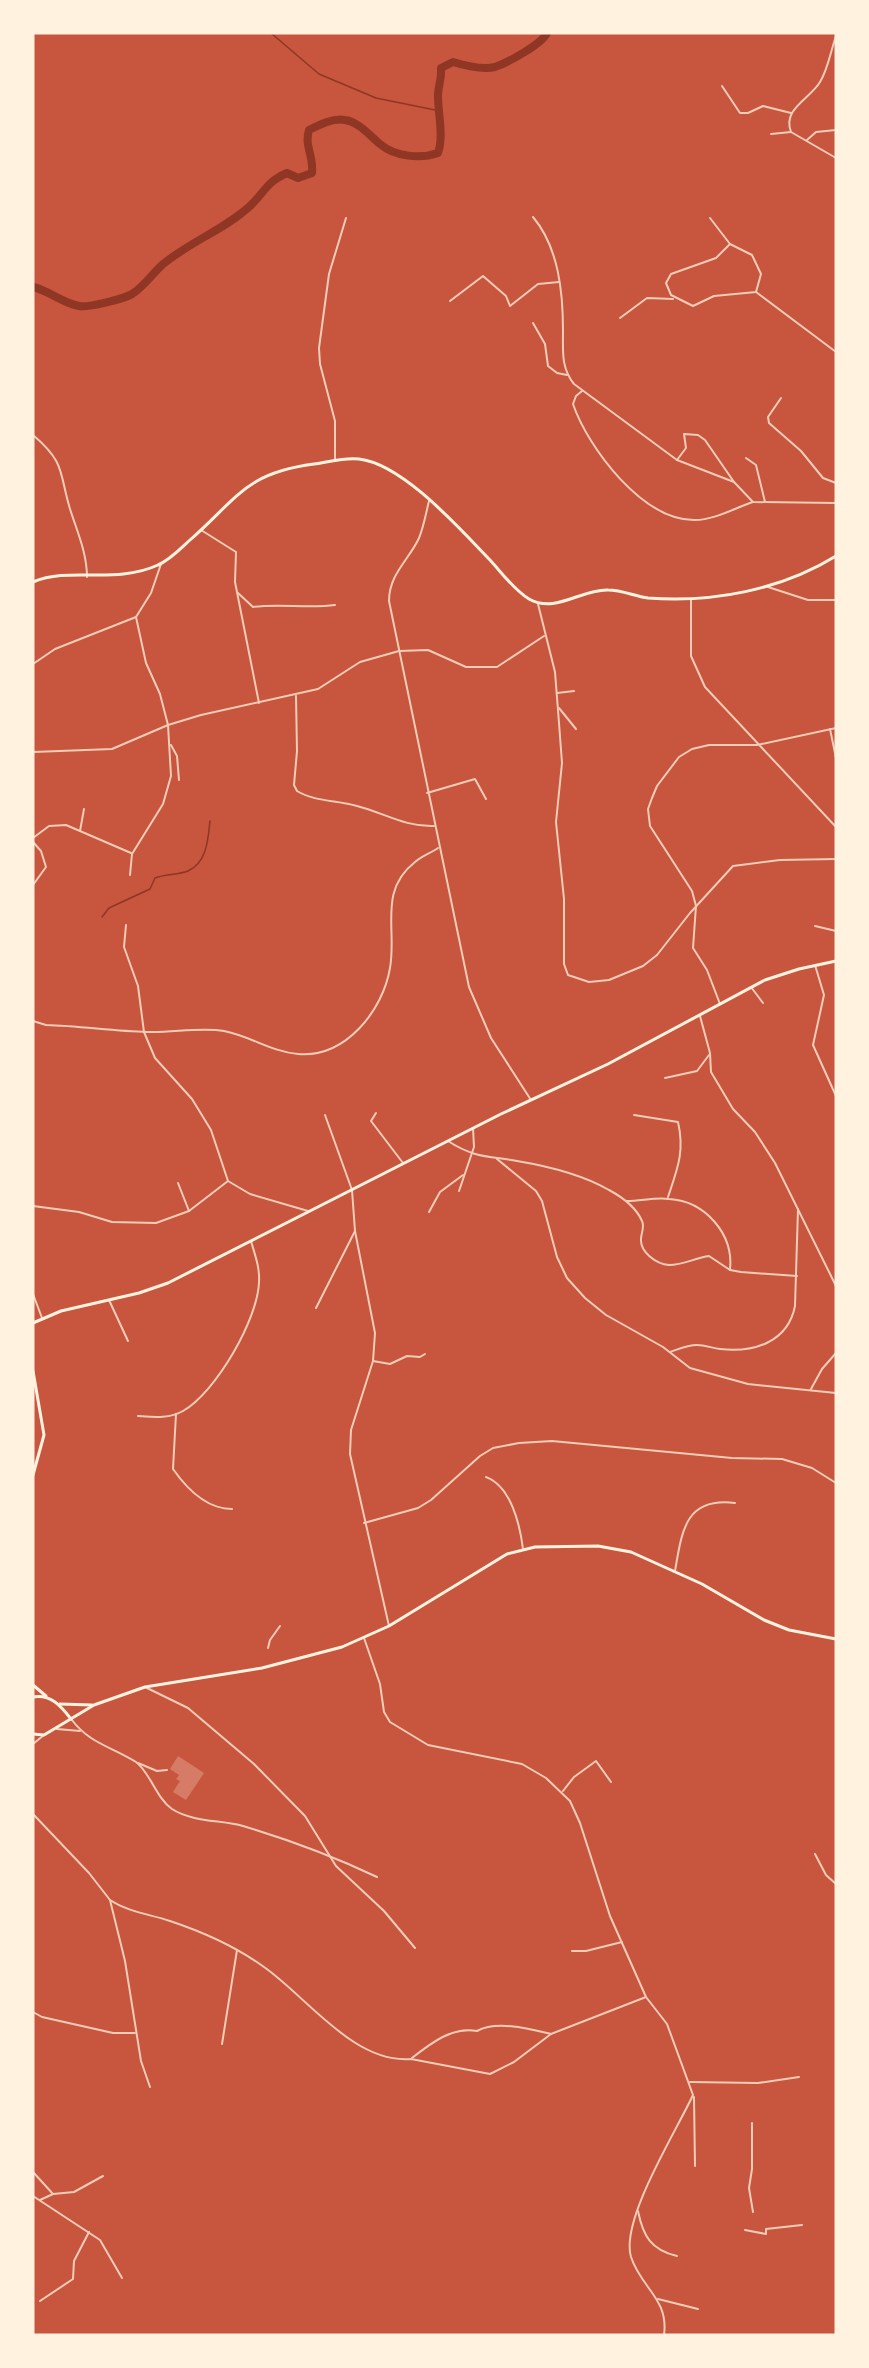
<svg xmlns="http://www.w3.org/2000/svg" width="869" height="2368" viewBox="0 0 869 2368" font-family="Cabin,sans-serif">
<rect width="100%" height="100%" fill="#c8553d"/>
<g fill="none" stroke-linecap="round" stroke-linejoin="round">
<!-- stream -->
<g stroke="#8f3625" stroke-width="1.5">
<path d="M271,33l48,41 57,24 64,13"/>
<path d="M102,917l7,-9 41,-19 5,-11c10,-4 23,-3 33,-7 19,-8 20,-32 22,-50"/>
</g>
<!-- river -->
<path stroke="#8f3625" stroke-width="8" d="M33,287c17,4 29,16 46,19 8,2 45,-7 53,-12 12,-7 20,-20 30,-29 27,-23 62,-35 88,-59 16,-15 15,-23 37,-33l11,5 14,-5c2,-17 -8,-27 -3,-43 12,-6 24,-12 36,-10 14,2 25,16 35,24 15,13 41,15 58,9 6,-17 0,-39 0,-57 0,-10 4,-17 3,-28l12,-6c13,4 28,8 42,5 12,-4 47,-23 52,-34"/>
</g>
<!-- building -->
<path fill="#d67c66" d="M178,1756l26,17 -18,27 -13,-8 7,-11 -4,-2 3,-4 -9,-6z"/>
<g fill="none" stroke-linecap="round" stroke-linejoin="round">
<!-- minor -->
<g stroke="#f1ccb7" stroke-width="2">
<path d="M836,36c-5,14 -8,33 -16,46 -10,17 -38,27 -29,50l45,26"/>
<path d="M722,86l18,27h8l15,-7 28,7"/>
<path d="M771,134l20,-2"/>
<path d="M807,140l9,-8 20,-2"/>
<path d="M533,217c26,31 30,76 30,114 0,20 -2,37 11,53l103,76 57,22 19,20 83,1"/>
<path d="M710,218l20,26 22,11 9,19 -5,18 -42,4 -21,10 -22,-11 -5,-12 5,-9 45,-16 14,-14"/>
<path d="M756,292l80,60"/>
<path d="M450,301l33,-25 23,20 4,10 28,-22 21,-2"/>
<path d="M620,318l27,-20 26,1"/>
<path d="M533,323l12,21 3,22 9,7 10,2"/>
<path d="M582,391l-6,5 -3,8c15,44 70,117 122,116 19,0 40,-12 58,-18"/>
<path d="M781,398l-13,19 1,6 32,28 22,27 13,5"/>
<path d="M33,435c33,28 26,38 37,74 7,22 17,44 17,68"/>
<path d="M746,458l10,7 9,37"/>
<path d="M677,460l9,-12 -2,-14 14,1 7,5 29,42"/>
<path d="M335,461v-40l-15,-57 -1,-16 10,-74 17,-56"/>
<path d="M201,530l35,22 -1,30 24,121"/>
<path d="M768,587l40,13h28"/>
<path d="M238,593l15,14c27,-4 54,2 82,-2"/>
<path d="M691,600v56l14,31 131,140"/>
<path d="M538,604l17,68 4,51 3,40 -6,59 8,77v65l4,11 21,7 20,-2 34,-14 14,-11 33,-42 43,-47 47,-6 56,-1"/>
<path d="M33,664l22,-15 81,-32 15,-24 10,-29"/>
<path d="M557,693l17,-2"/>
<path d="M296,696l1,55 -3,34 3,6c18,11 40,9 60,15 27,7 48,21 77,20"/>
<path d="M559,708l17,21"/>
<path d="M830,729l6,29"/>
<path d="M171,745l6,11 2,24"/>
<path d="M33,752l79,-3 56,-24 33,-10 117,-26 42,-27 39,-11 29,-1 38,17h31l47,-31"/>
<path d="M427,793l48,-14 11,20"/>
<path d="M80,831l4,-22"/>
<path d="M33,838l16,-12 17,-1 65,28"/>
<path d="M33,842l8,9 5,16 -13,18"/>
<path d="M130,875l2,-21 31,-50 8,-28 -3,-51 -8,-31 -14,-31 -10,-46"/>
<path d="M126,925l-2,22 14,39 6,46 11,26 37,41 19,31 17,51 22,13 58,17"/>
<path d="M815,926l21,5"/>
<path d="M815,965l9,30 -11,50 23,51"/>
<path d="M751,987l12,16"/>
<path d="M720,1004l-13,-34 -14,-22 3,-42 -4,-15 -42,-65 -2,-17 4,-11 5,-12 22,-29 13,-8 17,-4h48l79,-17"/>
<path d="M700,1016l10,37 1,19 22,37 22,23 20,31 61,123"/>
<path d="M33,1021l13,4c34,1 67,6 101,7 25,1 53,-5 77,-1 26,5 48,21 74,23 48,4 85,-44 92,-86 7,-39 -12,-77 25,-106 7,-6 16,-9 23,-14"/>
<path d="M665,1078l32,-7 12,-16"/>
<path d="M376,1113l-5,8 32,42"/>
<path d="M325,1115l27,75"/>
<path d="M634,1115l44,7c7,30 -1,48 -10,75"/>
<path d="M448,1141c26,17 41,15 69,20 30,5 66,14 92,29 13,7 27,17 33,31 3,6 -1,12 -1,18 -1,13 15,25 28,26 14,0 26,-7 40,-9l21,14 11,2 56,4"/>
<path d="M497,1159l39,32 6,10 15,56 10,21 18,20 21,17 57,32 27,21 58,16 88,9"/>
<path d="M178,1183l11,28"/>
<path d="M459,1191l15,-44 -1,-19"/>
<path d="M627,1201c14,0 29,-4 42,-2 36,2 65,35 61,71"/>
<path d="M33,1206l46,6 33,10 44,1 33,-12 39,-30"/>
<path d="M429,1212l11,-20 23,-17"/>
<path d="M33,1294l9,24"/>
<path d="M109,1300l19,41"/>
<path d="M316,1308l39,-77"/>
<path d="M670,1352c9,-3 17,-7 27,-7 8,0 15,3 23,4 34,4 68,-7 75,-43l3,-97"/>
<path d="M373,1361l17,3 17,-8 13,1 5,-3"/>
<path d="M811,1389l11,-20 14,-16"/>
<path d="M176,1414l-3,55c14,20 34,40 59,40"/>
<path d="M138,1416c15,1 31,3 45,-5 33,-19 75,-92 76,-129 1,-14 -4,-27 -8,-41"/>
<path d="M486,1477c25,9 34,48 37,72"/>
<path d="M364,1523l54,-15 13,-8 49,-44 13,-8 26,-5 33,-2 180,17 50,1 30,9 24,15"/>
<path d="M675,1571c7,-40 10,-74 60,-68"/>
<path d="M364,1638l16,46 4,28 6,10 38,23 94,19 24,14 24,23 10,22 30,93 36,81 21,27 26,71c-16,35 -73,125 -62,162 10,31 38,42 33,78"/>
<path d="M268,1648l2,-8 10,-14"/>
<path d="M145,1687l43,21 66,56 51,52 31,50 48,45 31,37"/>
<path d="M72,1720c17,23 40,27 64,42 14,10 20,36 36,47 20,13 49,11 71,17 47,14 90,30 134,51"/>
<path d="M57,1729l23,2"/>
<path d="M138,1763l19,8 10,-1"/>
<path d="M563,1791l11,-14 22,-16 15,21"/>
<path d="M33,1814l56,59 21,27 15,61 16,100 9,26"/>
<path d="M815,1854l11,21 10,9"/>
<path d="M110,1900c18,12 39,14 60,21 33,11 65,25 94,46 43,30 90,97 147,92l79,15 24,-12 37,-28 95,-37"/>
<path d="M572,1951h14l36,-9"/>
<path d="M33,2012l9,5 71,16h22"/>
<path d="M222,2044l15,-94"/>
<path d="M412,2058c19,-15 41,-32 65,-27 20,-11 53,-2 74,3"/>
<path d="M690,2082l68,1 41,-6"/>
<path d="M694,2097l1,69"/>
<path d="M752,2123v46l-3,19 4,24"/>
<path d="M33,2172l20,22"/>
<path d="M33,2196l67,44 22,38"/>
<path d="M40,2200l13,-6 21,-2 29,-16"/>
<path d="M638,2211c5,25 13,39 39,45"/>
<path d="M745,2230l21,4v-5l36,-4"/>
<path d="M658,2299l40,10"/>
<path d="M40,2301l33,-22 1,-18 15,-29"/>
</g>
<!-- tertiary -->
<g stroke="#f1ccb7" stroke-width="2">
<path d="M429,501c-3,12 -5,25 -10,37 -10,22 -30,36 -30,63l80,386 22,51 40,62"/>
<path d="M352,1190l3,41 20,102 -2,28 -22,69 -1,24 39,172"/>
<path d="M33,1744l11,-9"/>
</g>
<!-- secondary -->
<g stroke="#fff3e0" stroke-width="3">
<path d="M33,582c38,-16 81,3 125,-17 12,-5 22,-16 32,-25 48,-42 55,-67 124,-76 15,-2 30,-7 45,-5 44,5 101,70 131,101 12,13 24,30 39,39 26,15 52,-10 79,-9 14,0 26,6 40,8 64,5 133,-8 188,-42"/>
<path d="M33,1323l28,-12 78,-18 29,-10 333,-169 107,-50 157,-84 34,-11 37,-8"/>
<path d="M33,1371l11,64 -11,40"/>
<path d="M33,1685l13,11"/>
<path d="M33,1697c18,-3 28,9 38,22"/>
<path d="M60,1704l32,1"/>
<path d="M33,1734l11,1 50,-30 51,-18 117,-19 80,-21 47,-21 118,-72 28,-7 63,-1 33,6 71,32 62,36 25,10 47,9"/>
</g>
</g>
<!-- border -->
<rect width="869" height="2368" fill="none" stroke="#fff3e0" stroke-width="69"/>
</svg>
